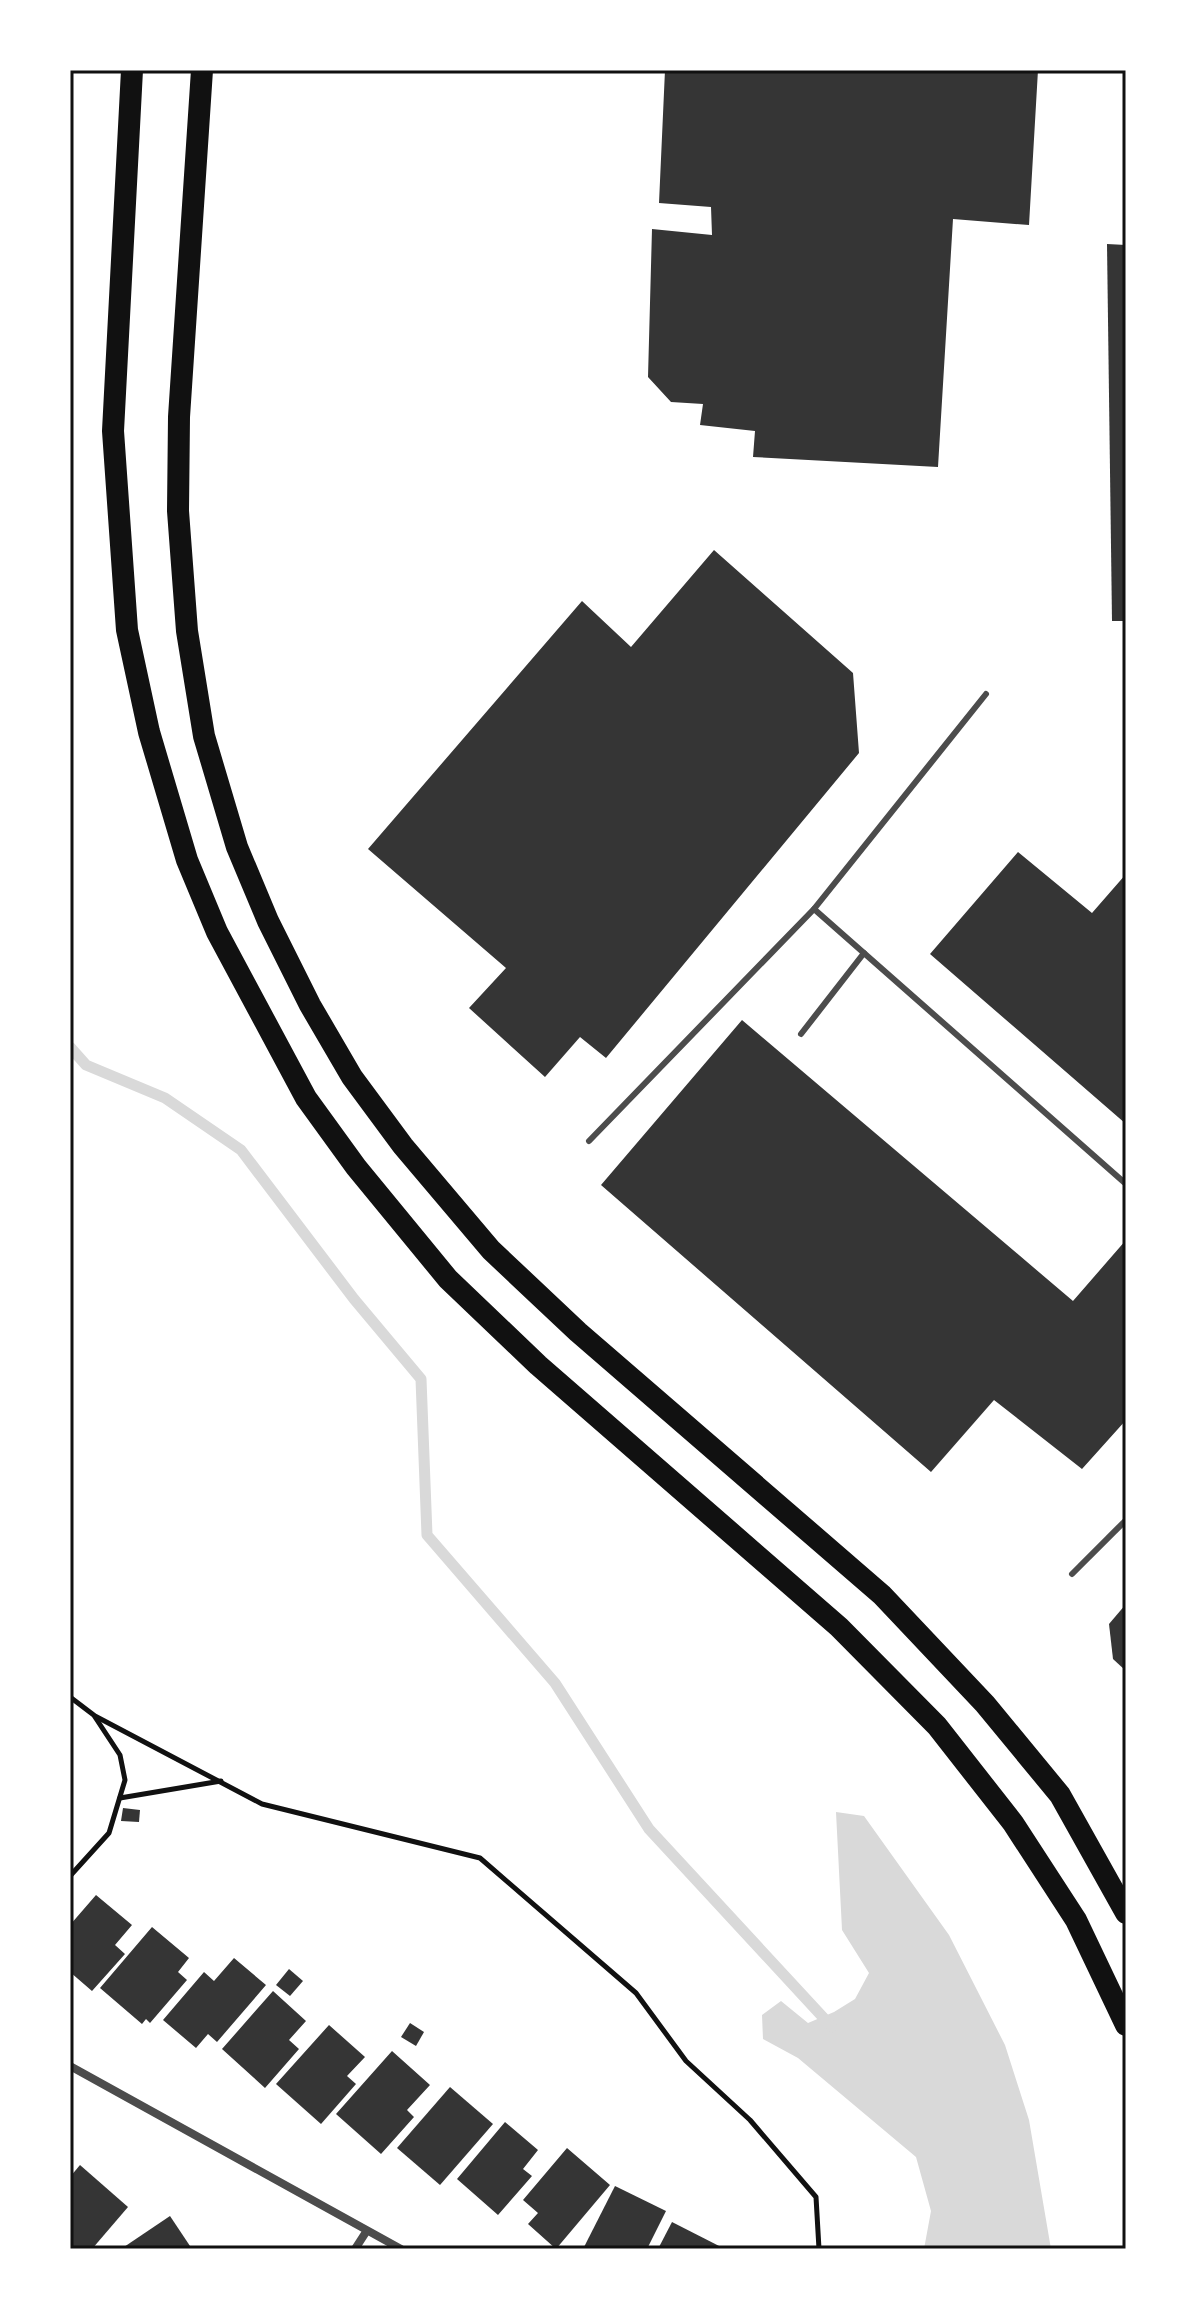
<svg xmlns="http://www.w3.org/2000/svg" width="1196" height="2319" viewBox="0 0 1196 2319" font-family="'Nunito Sans',sans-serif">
<rect width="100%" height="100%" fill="#fff"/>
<!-- water -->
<path fill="#d9d9d9" d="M836,1812l28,4 85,119 56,110 24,75 22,129h-127l7,-38 -15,-54 -118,-99 -35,-19 -1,-24 19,-14 27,22 26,-11 21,-13 14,-26 -27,-43z"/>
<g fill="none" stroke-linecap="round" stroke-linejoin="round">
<!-- stream -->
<path stroke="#d9d9d9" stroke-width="11" d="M70,1047l16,18 79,33 76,52 113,149 67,80 6,156 128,148 94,146 183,198"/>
</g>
<!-- building -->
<g fill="#353535">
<path d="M665,70h373l-9,155 -76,-6 -15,248 -185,-10 2,-26 -55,-6 3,-21 -32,-2 -23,-25 4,-148 60,6 -1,-28 -52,-4z"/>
<path d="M1107,244l19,1v376h-14z"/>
<path d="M714,550l139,123 6,80 -253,305 -26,-21 -35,40 -76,-69 37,-40 -138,-119 214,-248 49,46z"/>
<path d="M1018,852l74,61 34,-39v250l-196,-170z"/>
<path d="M742,1020l331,281 53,-61v180l-44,49 -88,-69 -63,72 -330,-287z"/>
<path d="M1126,1604v67l-13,-12 -4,-35z"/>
<path d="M123,1808l17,2 -1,12 -18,-1z"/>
<path d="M96,1895l36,30 -17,20 10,9 -33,37 -22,-19v-47z"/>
<path d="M152,1927l37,31 -11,14 9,8 -37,43 -4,-4 -4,5 -42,-36z"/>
<path d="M234,1958l32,27 -49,57 -9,-8 -12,14 -33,-28 41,-48 10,9z"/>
<path d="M289,1969l14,12 -13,15 -14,-11z"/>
<path d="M273,1991l33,30 -17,19 10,9 -34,39 -43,-39z"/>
<path d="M410,2023l14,9 -8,14 -15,-9z"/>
<path d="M329,2025l36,32 -18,19 9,8 -35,40 -45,-40z"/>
<path d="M392,2051l38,34 -23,25 7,7 -33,37 -45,-40z"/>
<path d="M450,2087l43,37 -53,61 -43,-37z"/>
<path d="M505,2122l33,28 -15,19 9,7 -34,39 -41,-36z"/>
<path d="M567,2148l43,37 -54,64 -28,-25 10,-11 -15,-13z"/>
<path d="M80,2165l48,42 -36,42h-22v-72z"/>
<path d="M615,2186l51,25 -19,38h-64z"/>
<path d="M170,2216l22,33h-71z"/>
<path d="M672,2222l53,27h-67z"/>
</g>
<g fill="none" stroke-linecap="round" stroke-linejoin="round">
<!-- path -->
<g stroke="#111" stroke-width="5">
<path d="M70,1697l25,19 167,88 218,54 156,135 50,68 64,59 66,77 3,52"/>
<path d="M120,1798l101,-17"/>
<path d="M70,1876l39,-43 16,-53 -5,-25 -25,-38"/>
</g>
<!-- service -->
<g stroke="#4c4c4c" stroke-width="6">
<path d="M986,694l-172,215 312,275"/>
<path d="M801,1034l63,-81"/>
<path d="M589,1141l225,-232"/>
<path d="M1072,1574l54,-54"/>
</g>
<!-- minor -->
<g stroke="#4c4c4c" stroke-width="8">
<path d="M70,2066l331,183"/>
<path d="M355,2249l11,-17"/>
</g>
<!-- trunk -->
<g stroke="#111" stroke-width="22">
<path d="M132,70l-19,361 14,199 22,102 38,128 30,72 89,166 50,69 92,112 90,86 301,262 98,99 76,97 63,97 50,105"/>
<path d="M202,70l-23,347 -1,94 9,120 17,105 33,111 31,74 42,84 42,72 51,69 88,104 87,82 304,263 103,109 75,91 66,118"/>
</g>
</g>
<!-- border -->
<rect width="1196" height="2319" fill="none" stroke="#ffffff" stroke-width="144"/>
<rect x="72" y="72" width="1052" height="2175" fill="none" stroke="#111" stroke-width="3"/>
</svg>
